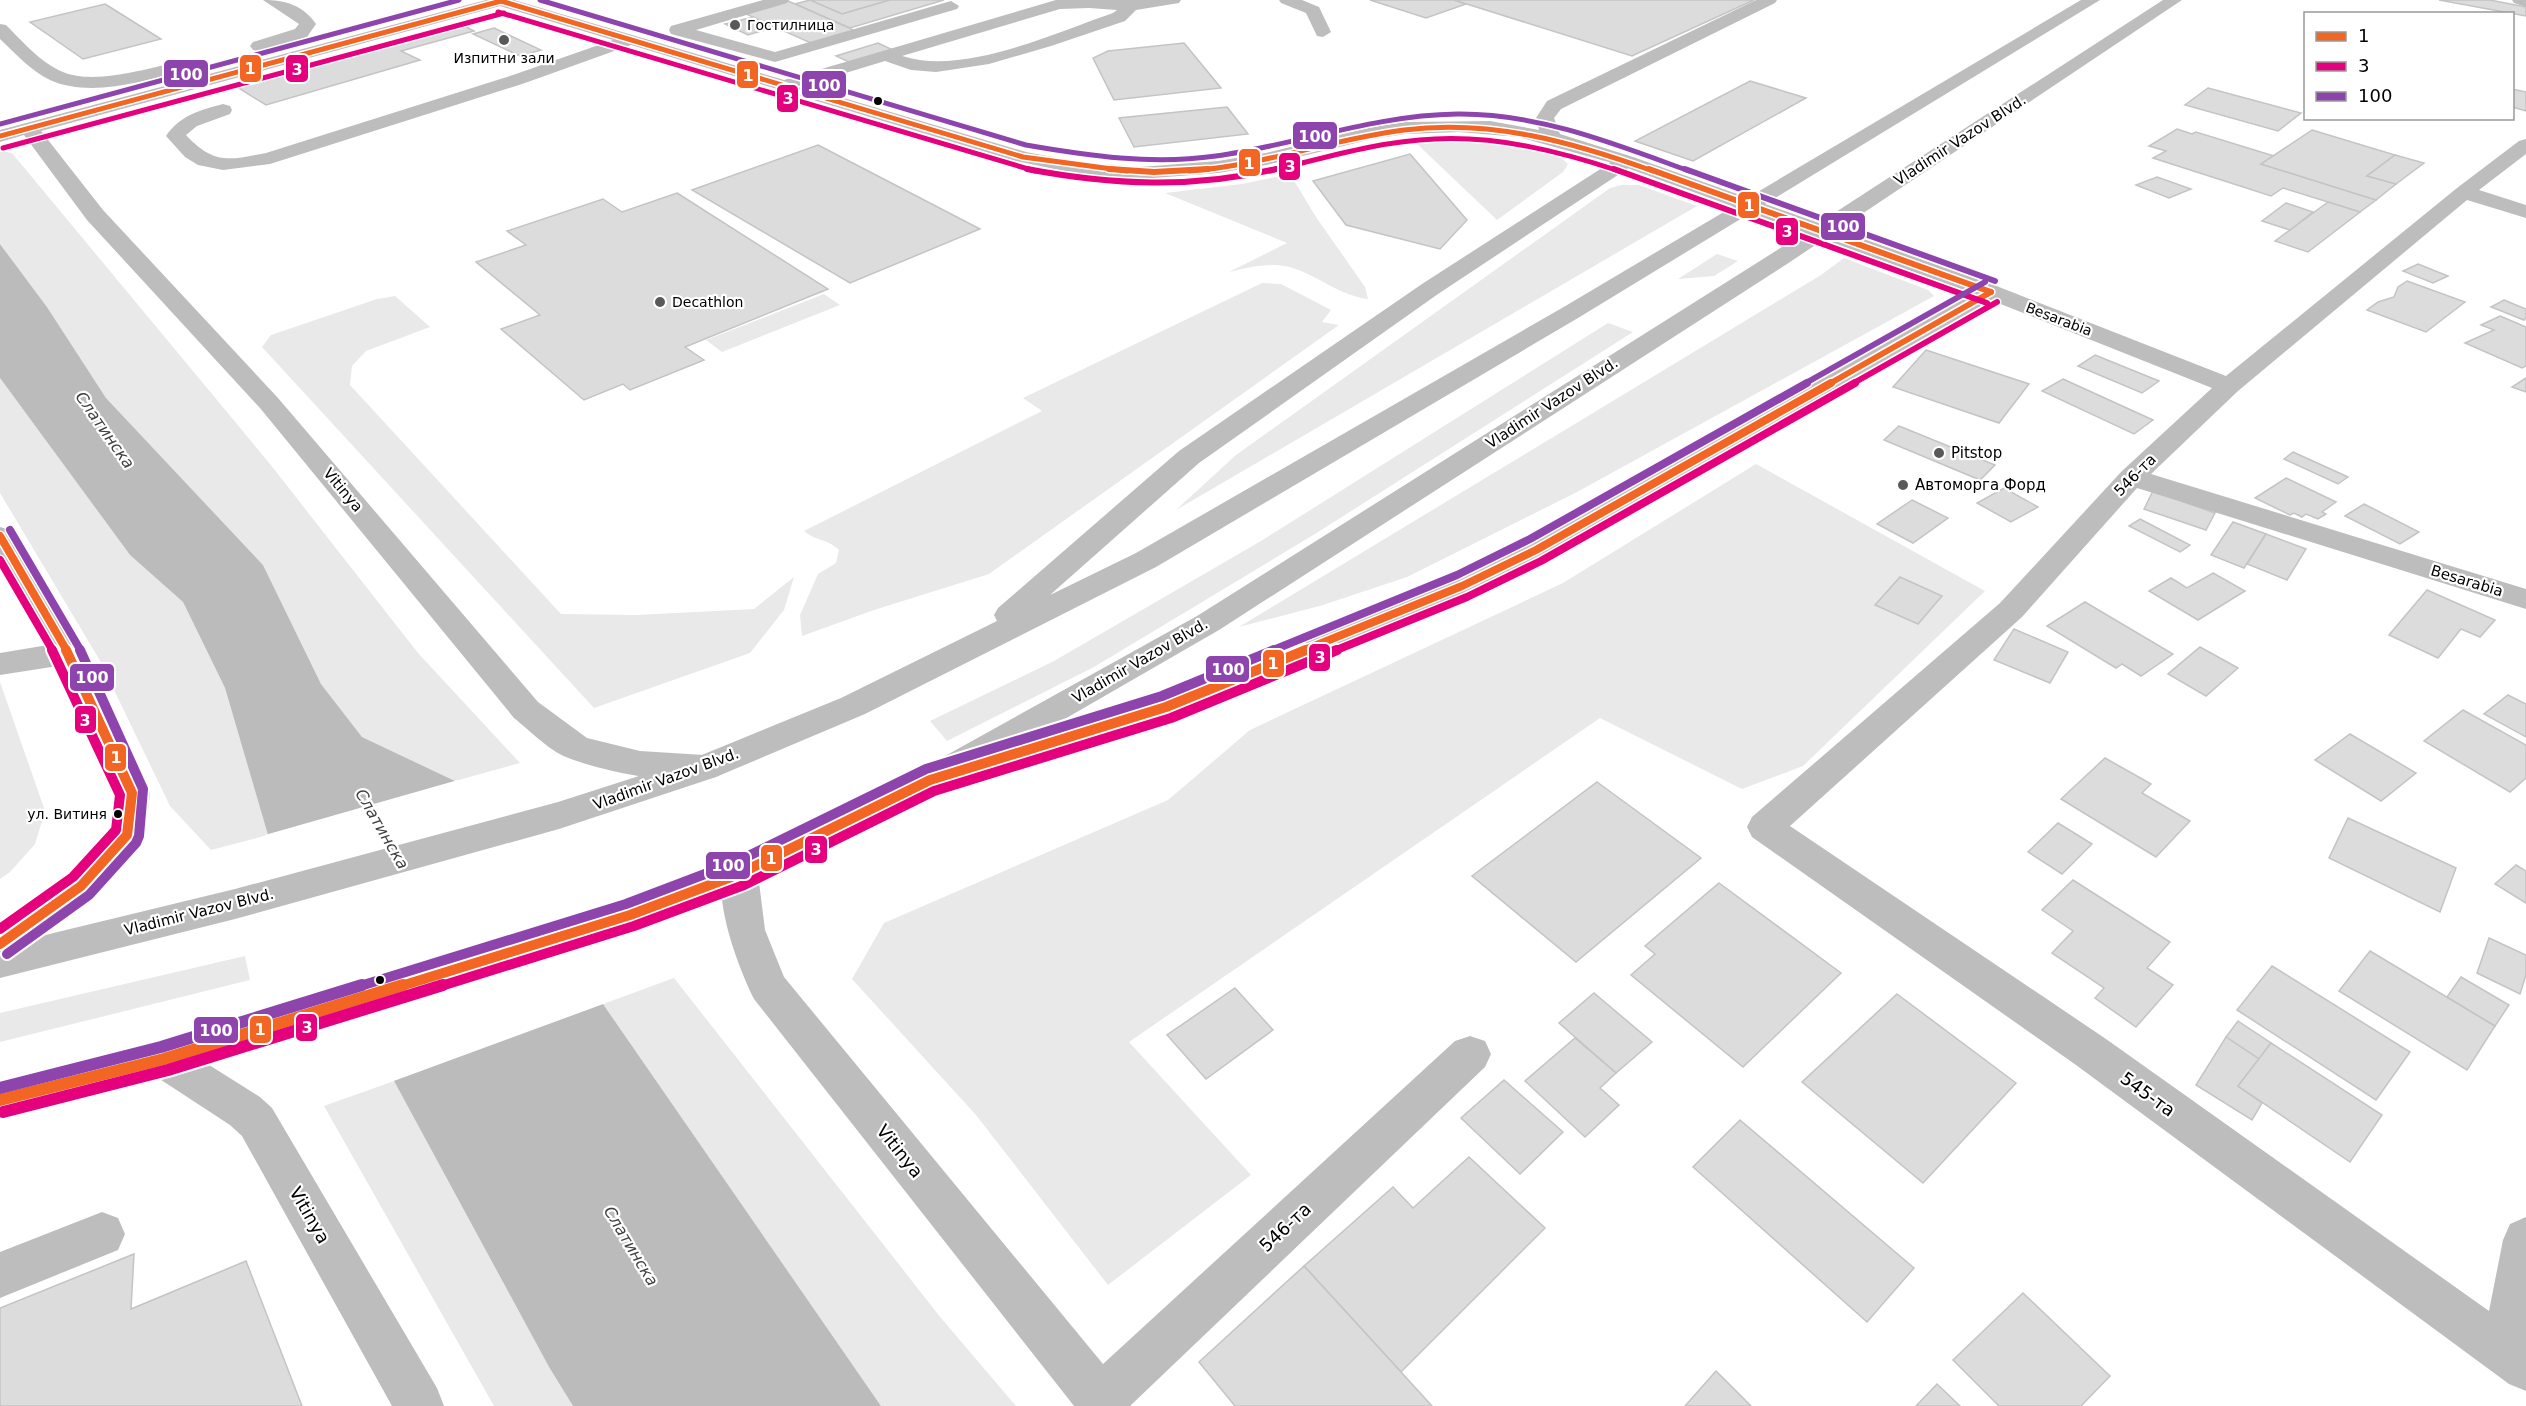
<svg xmlns="http://www.w3.org/2000/svg" width="2526" height="1406" viewBox="0 0 2526 1406" font-family="'DejaVu Sans',sans-serif">
<rect width="100%" height="100%" fill="#fff"/>
<!-- green -->
<g fill="#e9e9e9">
<path d="M1478,141c28,4 69,2 90,23l-5,8 -66,48 -82,-78z"/>
<path d="M0,151l12,2 258,311 148,189 102,110 -65,18 -93,-44 -41,-53 -58,-119 -157,-167 -59,-91 -47,-63z"/>
<path d="M1290,174l26,43 49,70 3,12c-28,-3 -51,-24 -78,-32 -20,-5 -41,0 -61,5l58,-29 -122,-50 77,-9z"/>
<path d="M1621,185h18l58,21 -521,304 60,-55 374,-267z"/>
<path d="M1717,254l21,7 -24,15 -36,3z"/>
<path d="M1844,258l84,32 6,6 -357,196 -170,85 -84,28 -84,22 582,-352z"/>
<path d="M1262,283l19,1 50,26 -9,12 17,3 -350,249 -115,36 -72,26 -2,-21 18,-41 18,-11 3,-13c-14,-13 -20,-7 -35,-19l238,-120 -19,-13z"/>
<path d="M824,294l16,11 -118,47 -16,-12z"/>
<path d="M395,296l35,31 -64,24 -14,15 -2,19 211,229 76,1 117,-6 40,-32 -10,33 -34,43 -156,55 -332,-361 9,-12 106,-36z"/>
<path d="M1608,323l25,9 -318,202 -221,133 -147,74 -17,-20 124,-60 207,-120z"/>
<path d="M0,378l130,177 53,47 42,86 43,147 -57,15 -41,-44 -71,-147 -99,-166z"/>
<path d="M1756,464l229,127 -182,175 -61,23 -142,-71 -471,324 122,133 -143,110 -132,-170 -124,-136 32,-56 284,-123 82,-70 313,-147z"/>
<path d="M0,682l45,129 -10,33 -25,28 -10,7z"/>
<path d="M245,956l5,24 -250,62v-29z"/>
<path d="M674,978l267,340 75,88h-135l-278,-402z"/>
<path d="M394,1081l155,286 24,39h-79l-170,-300z"/>
</g>
<!-- water -->
<path fill="#bbb" d="M0,244l47,63 59,91 157,167 58,119 41,53 93,44 148,223 278,402h-308l-24,-39 -155,-286 -126,-246 -43,-147 -42,-86 -53,-47 -130,-177z"/>
<!-- pier -->
<path fill="#fff" d="M458,780l148,223 -215,79 -126,-247z"/>
<!-- building -->
<g fill="#dcdcdc" stroke="#c4c4c4" stroke-width="1.5">
<path d="M809,0h81l-48,14z"/>
<path d="M810,0l32,14 48,-14h54l-94,28 -55,-24z"/>
<path d="M1370,0h84l12,4 -40,14z"/>
<path d="M1454,0h300l-122,56z"/>
<path d="M2439,0h51l36,7v9z"/>
<path d="M788,1l7,3 61,27 -43,13 -67,-30z"/>
<path d="M105,4l56,35 -78,20 -53,-37z"/>
<path d="M753,17l22,10 -27,8 -23,-11z"/>
<path d="M461,24l13,7 -73,20 19,9 -154,45 -29,-18z"/>
<path d="M494,28l47,22 -21,6 -47,-22z"/>
<path d="M878,43l15,7 -42,13 -15,-7z"/>
<path d="M1184,43l37,45 -107,12 -21,-42 15,-7z"/>
<path d="M1750,81l56,17 -113,63 -58,-20z"/>
<path d="M2208,88l93,25 -23,18 -93,-26z"/>
<path d="M2512,89l14,3v19l-14,-4z"/>
<path d="M1227,107l21,27 -114,13 -15,-29z"/>
<path d="M2177,129l15,5 4,-2 78,24 -13,8 115,36 -16,12 -77,-24 -12,8 -118,-38 13,-7 -17,-5z"/>
<path d="M2312,130l83,25 -28,21 29,8 -20,16 -115,-36z"/>
<path d="M818,145l162,84 -130,54 -158,-93z"/>
<path d="M1410,154l57,66 -27,29 -94,-24 -33,-44z"/>
<path d="M2395,155l29,8 -28,21 -29,-8z"/>
<path d="M2157,177l34,12 -22,9 -33,-13z"/>
<path d="M677,193l151,96 -143,58 19,13 -74,30 -7,-6 -39,16 -83,-71 39,-14 -64,-53 50,-17 -19,-14 96,-32 19,13z"/>
<path d="M2328,202l32,10 -52,40 -33,-11z"/>
<path d="M2286,203l27,9 -23,18 -28,-9z"/>
<path d="M2418,264l30,12 -15,7 -30,-12z"/>
<path d="M2407,281l58,21 -39,30 -59,-22 11,-8 16,-5 4,-10z"/>
<path d="M2504,300l22,9v9l-2,2 -33,-13z"/>
<path d="M2500,316l26,11v39l-4,2 -57,-25 29,-13 -13,-5z"/>
<path d="M1926,350l103,34 -30,39 -106,-36z"/>
<path d="M2095,355l64,26 -17,12 -64,-27z"/>
<path d="M2526,378v14l-14,-5z"/>
<path d="M2063,379l90,41 -19,14 -92,-43z"/>
<path d="M1899,426l96,39 -15,15 -96,-40z"/>
<path d="M2293,452l55,25 -10,7 -54,-25z"/>
<path d="M2286,478l50,24 -14,10 4,2 -8,5 -12,-5 -4,3 -8,-4 -4,2 -35,-17z"/>
<path d="M2004,488l34,19 -27,15 -34,-19z"/>
<path d="M2153,491l62,22 -9,17 -62,-21z"/>
<path d="M1912,500l36,18 -35,25 -36,-19z"/>
<path d="M2364,504l55,28 -19,12 -55,-28z"/>
<path d="M2140,519l50,26 -10,7 -51,-26z"/>
<path d="M2233,522l33,12 -22,34 -33,-13z"/>
<path d="M2266,534l40,15 -19,31 -40,-16z"/>
<path d="M2213,573l32,18 -47,29 -49,-29 22,-13 16,10z"/>
<path d="M1900,577l42,19 -24,28 -43,-19z"/>
<path d="M2427,590l68,30 -15,17 -19,-8 -23,29 -49,-23z"/>
<path d="M2085,602l88,52 -32,22 -19,-12 -6,4 -69,-42z"/>
<path d="M2014,629l54,23 -18,31 -56,-23z"/>
<path d="M2200,647l38,21 -32,28 -38,-22z"/>
<path d="M2508,695l18,9v33l-42,-23z"/>
<path d="M2463,710l63,35v33l-16,14 -86,-51z"/>
<path d="M2350,734l66,39 -35,28 -66,-41z"/>
<path d="M2105,758l46,26 -9,9 48,28 -34,36 -95,-58z"/>
<path d="M1597,782l104,76 -125,104 -104,-86z"/>
<path d="M2348,818l108,50 -16,44 -111,-54z"/>
<path d="M2058,823l34,21 -30,30 -34,-22z"/>
<path d="M2516,865l10,6v32l-31,-19z"/>
<path d="M2073,880l97,62 -23,26 26,17 -37,42 -41,-29 9,-10 -52,-35 21,-22 -31,-21z"/>
<path d="M1719,883l122,90 -98,94 -112,-92 24,-21 -10,-8z"/>
<path d="M2489,938l37,17v20l-6,19 -43,-21z"/>
<path d="M2370,951l125,75 -28,44 -128,-79z"/>
<path d="M2272,966l138,86 -34,48 -139,-90z"/>
<path d="M2461,977l48,28 -14,21 -48,-29z"/>
<path d="M1235,988l38,42 -67,49 -39,-44z"/>
<path d="M1594,993l58,49 -36,31 -57,-50z"/>
<path d="M1897,994l119,89 -93,100 -121,-101z"/>
<path d="M2238,1021l33,22 -12,16 -33,-22z"/>
<path d="M2226,1037l33,22 -21,27 24,17 -10,17 -56,-35z"/>
<path d="M1575,1038l41,35 -16,15 19,17 -34,32 -60,-56z"/>
<path d="M2271,1043l111,72 -32,47 -112,-76z"/>
<path d="M1504,1080l59,52 -43,42 -59,-56z"/>
<path d="M1740,1120l174,148 -47,54 -174,-155z"/>
<path d="M1469,1157l76,71 -144,144 -97,-106 89,-79 20,21z"/>
<path d="M134,1254l-3,55 115,-48 56,145h-302v-98z"/>
<path d="M1304,1266l97,106 31,34h-197l-36,-44z"/>
<path d="M2023,1293l87,83 -29,30h-82l-46,-46z"/>
<path d="M1716,1371l35,35h-66z"/>
<path d="M1937,1384l23,22h-44z"/>
</g>
<g fill="none" stroke-linecap="round" stroke-linejoin="round">
<!-- minor -->
<g fill="#bdbdbd" fill-rule="evenodd">
<path d="M263,0c22,0 40,5 53,24l-9,13 -48,14 -6,-1 -3,-4 3,-4 42,-13 4,-5z"/>
<path d="M486,0h28l270,80 272,-80h125l-2,3 -43,7 -11,11 -74,25 -62,18 -53,8 -25,-2 -26,-9 -82,25 223,66 53,10 61,5 78,-6 48,-8 106,-26 34,-5 84,-1 49,9 -3,-12 11,-17 209,-101h21l-2,3 -214,106 -7,9 6,16 73,23 366,130 227,89 231,-188 62,-47 7,-2v15l-47,36 47,15v13l-59,-18 -229,191 -87,83 375,115v20l-389,-121 -115,129 -232,209 316,213 383,272 14,-71 7,-16 16,-7v174l-17,-7 -433,-319 -324,-228 -5,-10 5,-10 248,-214 122,-132 90,-83 -229,-91 -364,-132 -100,-28 -60,-5 -53,2 -34,5 -106,26 -48,8 -78,6 -61,-5 -63,-13 -385,-116 -106,38 -255,81 -47,6 -25,-5 -13,-8 -19,-21c13,-20 34,-26 57,-32l7,2 2,4 -2,4 -33,12 -11,9c28,30 43,25 80,18l247,-78 100,-35 -113,-34 -459,125 62,79 175,188 260,304 49,36 53,13 64,4 12,4 5,9 -5,9c-35,11 -116,-6 -150,-20 -16,-6 -37,-27 -52,-39l-254,-310 -173,-188 -63,-85 -24,7v-12zM1089,8l28,2 -4,3c-59,20 -149,63 -211,43l158,-47z"/>
<path d="M763,0h26l-2,3 -91,27 79,22 176,-51 8,5 -2,3 -182,53 -104,-28 -2,-4 2,-4z"/>
<path d="M1279,0h23l17,7 12,25 -8,5 -6,-1 -11,-23 -25,-10z"/>
<path d="M2512,0h14v7l-12,-4z"/>
<path d="M0,24l6,1c17,17 35,38 57,47 30,13 83,-3 114,-10l6,1 3,4 -3,4c-39,10 -93,27 -133,9 -19,-9 -35,-27 -50,-41z"/>
<path d="M0,527l10,3 4,6 70,117 66,140 -5,42 -5,10 -46,52 -80,58 -14,5v-37l68,-48 42,-45 4,-37 -56,-127 -58,9v-22l48,-8 -48,-84z"/>
<path d="M739,859l13,5 6,10 7,56 19,47 319,387 352,-323 15,-5 15,5 6,13 -6,13 -355,339h-56l-320,-407c-15,-30 -44,-105 -28,-135z"/>
<path d="M164,1041l15,5 81,51 12,11 165,280 7,18h-52l-150,-270 -12,-11 -81,-53 -6,-13 6,-13z"/>
<path d="M102,1212l16,6 7,16 -7,16 -118,48v-46z"/>
</g>
<!-- major -->
<g fill="#bdbdbd" fill-rule="evenodd">
<path d="M2081,0h19l-522,318 -422,249 -291,147 -149,63 -157,52 -324,90 -235,59v-32l235,-57 323,-87 134,-43 149,-61 156,-77 -3,-6 4,-7 181,-157 243,-167 197,-127h14l3,4 -3,4 -195,129 -239,169 -149,132 86,-42 426,-245z"/>
<path d="M2163,0h19l-395,264 -568,366 -182,105 117,-36 297,-120 75,-36 457,-256 8,-2 8,2 4,5 -4,5 -453,260 -73,36 -295,122 -188,60 -13,-6 -35,20 -190,95 -109,42 -479,151 -164,42v-38l164,-40 460,-140 102,-37 192,-93 279,-155 574,-362z"/>
</g>
<!-- bus-1-far4 casing -->
<g stroke="#fff" stroke-width="8">
<g id="bus-1-far4">
<path d="M501,1l522,156 104,14"/>
<path d="M0,136l501,-135"/>
<path d="M1189,171c73,-5 142,-32 215,-41 87,-11 168,12 249,41"/>
</g>
</g>
<!-- bus-1-far3 casing -->
<g stroke="#fff" stroke-width="9">
<g id="bus-1-far3">
<path d="M1109,169l45,3 54,-3"/>
<path d="M1649,169l342,123"/>
<path d="M1829,384l162,-92"/>
</g>
</g>
<!-- bus-1-far2 casing -->
<g stroke="#fff" stroke-width="11">
<g id="bus-1-far2">
<path d="M0,536l67,115"/>
<path d="M1302,651l160,-65 74,-36 295,-167"/>
</g>
</g>
<!-- bus-1-far1 casing -->
<g stroke="#fff" stroke-width="14">
<g id="bus-1-far1">
<path d="M0,944l81,-58 46,-51 5,-42 -66,-143"/>
<path d="M398,987l232,-72 109,-41 191,-94 236,-73 140,-57"/>
</g>
</g>
<!-- bus-1 casing -->
<g stroke="#fff" stroke-width="16">
<path id="bus-1" d="M0,1100l164,-41 239,-74"/>
</g>
<!-- bus-2-far4 casing -->
<g stroke="#fff" stroke-width="8">
<g id="bus-2-far4">
<path d="M498,12l537,159"/>
<path d="M3,148l501,-135"/>
<path d="M1270,171c54,-13 109,-30 165,-32 63,-3 124,12 184,32"/>
</g>
</g>
<!-- bus-2-far3 casing -->
<g stroke="#fff" stroke-width="9">
<g id="bus-2-far3">
<path d="M1027,169c84,16 166,20 249,0"/>
<path d="M1614,169l373,134"/>
<path d="M1852,384l145,-82"/>
</g>
</g>
<!-- bus-2-far2 casing -->
<g stroke="#fff" stroke-width="11">
<g id="bus-2-far2">
<path d="M0,560l53,91"/>
<path d="M1334,651l133,-54 74,-36 314,-178"/>
</g>
</g>
<!-- bus-2-far1 casing -->
<g stroke="#fff" stroke-width="14">
<g id="bus-2-far1">
<path d="M0,929l73,-52 43,-47 4,-35 -68,-145"/>
<path d="M438,987l196,-61 110,-41 190,-94 237,-73 166,-68"/>
</g>
</g>
<!-- bus-2 casing -->
<g stroke="#fff" stroke-width="16">
<path id="bus-2" d="M3,1112l165,-42 275,-85"/>
</g>
<!-- bus-3-far4 casing -->
<g stroke="#fff" stroke-width="8">
<g id="bus-3-far4">
<path d="M540,0l486,145c63,11 126,20 190,11 80,-11 158,-41 241,-42 81,-1 158,30 232,57"/>
<path d="M0,124l459,-124"/>
</g>
</g>
<!-- bus-3-far3 casing -->
<g stroke="#fff" stroke-width="9">
<g id="bus-3-far3">
<path d="M1685,169l310,112"/>
<path d="M1804,384l181,-102"/>
</g>
</g>
<!-- bus-3-far2 casing -->
<g stroke="#fff" stroke-width="11">
<g id="bus-3-far2">
<path d="M10,530l71,121"/>
<path d="M1271,651l186,-76 73,-36 277,-156"/>
</g>
</g>
<!-- bus-3-far1 casing -->
<g stroke="#fff" stroke-width="14">
<g id="bus-3-far1">
<path d="M7,954l82,-59 47,-52 3,-7 4,-47 -63,-139"/>
<path d="M357,987l269,-83 108,-41 192,-94 236,-73 112,-46"/>
</g>
</g>
<!-- bus-3 casing -->
<g stroke="#fff" stroke-width="16">
<path id="bus-3" d="M0,1088l161,-41 201,-62"/>
</g>
<!-- bus-1-far4 -->
<use href="#bus-1-far4" stroke="#f26522" stroke-width="5"/>
<!-- bus-1-far3 -->
<use href="#bus-1-far3" stroke="#f26522" stroke-width="6"/>
<!-- bus-1-far2 -->
<use href="#bus-1-far2" stroke="#f26522" stroke-width="8"/>
<!-- bus-1-far1 -->
<use href="#bus-1-far1" stroke="#f26522" stroke-width="10"/>
<!-- bus-1 -->
<use href="#bus-1" stroke="#f26522" stroke-width="12"/>
<!-- bus-2-far4 -->
<use href="#bus-2-far4" stroke="#e5007d" stroke-width="5"/>
<!-- bus-2-far3 -->
<use href="#bus-2-far3" stroke="#e5007d" stroke-width="6"/>
<!-- bus-2-far2 -->
<use href="#bus-2-far2" stroke="#e5007d" stroke-width="8"/>
<!-- bus-2-far1 -->
<use href="#bus-2-far1" stroke="#e5007d" stroke-width="10"/>
<!-- bus-2 -->
<use href="#bus-2" stroke="#e5007d" stroke-width="12"/>
<!-- bus-3-far4 -->
<use href="#bus-3-far4" stroke="#8e44ad" stroke-width="5"/>
<!-- bus-3-far3 -->
<use href="#bus-3-far3" stroke="#8e44ad" stroke-width="6"/>
<!-- bus-3-far2 -->
<use href="#bus-3-far2" stroke="#8e44ad" stroke-width="8"/>
<!-- bus-3-far1 -->
<use href="#bus-3-far1" stroke="#8e44ad" stroke-width="10"/>
<!-- bus-3 -->
<use href="#bus-3" stroke="#8e44ad" stroke-width="12"/>
</g>
<!-- markers -->
<g fill="#595959" stroke="#fff" stroke-width="2">
<circle cx="735" cy="25" r="6"/>
<circle cx="504" cy="40" r="6"/>
<circle cx="660" cy="302" r="6"/>
<circle cx="1939" cy="453" r="6"/>
<circle cx="1903" cy="485" r="6"/>
</g>
<g fill="#000" stroke="#fff" stroke-width="2">
<circle cx="878" cy="101" r="5"/>
<circle cx="118" cy="814" r="5"/>
<circle cx="380" cy="980" r="5"/>
</g>
<g text-anchor="middle" dominant-baseline="central" stroke-width="4.5" stroke-linejoin="round" paint-order="stroke">
<!-- far-poi labels -->
<g font-size="14" fill="#000" stroke="#fff" text-anchor="start">
<text x="747" y="25">Гостилница</text>
<text x="504" y="58" text-anchor="middle">Изпитни зали</text>
<text x="672" y="302">Decathlon</text>
</g>
<!-- far-street labels -->
<g font-size="14" fill="#000" stroke="#fff">
<text transform="translate(2059 319) rotate(21)">Besarabia</text>
</g>
<!-- bus labels -->
<g font-size="14" fill="#000" stroke="#fff" text-anchor="end">
<text x="107" y="814">ул. Витиня</text>
</g>
<!-- street labels -->
<g font-size="15" fill="#000" stroke="#fff">
<text transform="translate(1960 140) rotate(-33)">Vladimir Vazov Blvd.</text>
<text transform="translate(1552 403) rotate(-33)">Vladimir Vazov Blvd.</text>
<text transform="translate(2135 475) rotate(-45)">546-та</text>
<text transform="translate(343 490) rotate(50)">Vitinya</text>
<text transform="translate(2467 581) rotate(17)">Besarabia</text>
<text transform="translate(1140 661) rotate(-30)">Vladimir Vazov Blvd.</text>
<text transform="translate(666 779) rotate(-20)">Vladimir Vazov Blvd.</text>
<text transform="translate(199 912) rotate(-14)">Vladimir Vazov Blvd.</text>
</g>
<!-- poi labels -->
<g font-size="15" fill="#000" stroke="#fff" text-anchor="start">
<text x="1951" y="453">Pitstop</text>
<text x="1915" y="485">Автоморга Форд</text>
</g>
<!-- water labels -->
<g font-size="16" font-style="italic" fill="#3f3f3f" stroke="#fff">
<text transform="translate(105 430) rotate(55)">Слатинска</text>
<text transform="translate(382 829) rotate(60)">Слатинска</text>
<text transform="translate(631 1246) rotate(59)">Слатинска</text>
</g>
<!-- near-street labels -->
<g font-size="18" fill="#000" stroke="#fff">
<text transform="translate(2148 1094) rotate(36)">545-та</text>
<text transform="translate(900 1151) rotate(51)">Vitinya</text>
<text transform="translate(310 1215) rotate(60)">Vitinya</text>
<text transform="translate(1285 1227) rotate(-43)">546-та</text>
</g>
</g>
<g stroke="#fff" stroke-width="2">
<rect x="239" y="54" width="23" height="29" rx="6" fill="#f26522"/>
<rect x="285" y="54" width="24" height="29" rx="6" fill="#e5007d"/>
<rect x="163" y="59" width="46" height="29" rx="6" fill="#8e44ad"/>
<rect x="736" y="60" width="23" height="29" rx="6" fill="#f26522"/>
<rect x="801" y="70" width="46" height="29" rx="6" fill="#8e44ad"/>
<rect x="776" y="84" width="23" height="29" rx="6" fill="#e5007d"/>
<rect x="1292" y="121" width="46" height="29" rx="6" fill="#8e44ad"/>
<rect x="1238" y="148" width="23" height="29" rx="6" fill="#f26522"/>
<rect x="1278" y="152" width="23" height="29" rx="6" fill="#e5007d"/>
<rect x="1737" y="191" width="23" height="28" rx="6" fill="#f26522"/>
<rect x="1820" y="212" width="46" height="29" rx="6" fill="#8e44ad"/>
<rect x="1775" y="217" width="24" height="29" rx="6" fill="#e5007d"/>
<rect x="1308" y="643" width="23" height="29" rx="6" fill="#e5007d"/>
<rect x="1262" y="649" width="23" height="29" rx="6" fill="#f26522"/>
<rect x="1205" y="655" width="45" height="28" rx="6" fill="#8e44ad"/>
<rect x="69" y="663" width="46" height="29" rx="6" fill="#8e44ad"/>
<rect x="74" y="705" width="23" height="29" rx="6" fill="#e5007d"/>
<rect x="104" y="743" width="23" height="29" rx="6" fill="#f26522"/>
<rect x="804" y="835" width="24" height="29" rx="6" fill="#e5007d"/>
<rect x="760" y="844" width="23" height="28" rx="6" fill="#f26522"/>
<rect x="705" y="851" width="46" height="29" rx="6" fill="#8e44ad"/>
<rect x="295" y="1013" width="23" height="29" rx="6" fill="#e5007d"/>
<rect x="249" y="1015" width="23" height="29" rx="6" fill="#f26522"/>
<rect x="193" y="1016" width="46" height="28" rx="6" fill="#8e44ad"/>
</g>
<g font-size="16" text-anchor="middle" font-weight="bold" fill="#fff">
<text x="250" y="74">1</text>
<text x="297" y="75">3</text>
<text x="186" y="80">100</text>
<text x="748" y="81">1</text>
<text x="824" y="91">100</text>
<text x="788" y="104">3</text>
<text x="1315" y="142">100</text>
<text x="1249" y="169">1</text>
<text x="1290" y="172">3</text>
<text x="1749" y="211">1</text>
<text x="1843" y="232">100</text>
<text x="1787" y="237">3</text>
<text x="1320" y="663">3</text>
<text x="1273" y="669">1</text>
<text x="1228" y="675">100</text>
<text x="92" y="683">100</text>
<text x="85" y="726">3</text>
<text x="116" y="763">1</text>
<text x="816" y="855">3</text>
<text x="771" y="864">1</text>
<text x="728" y="871">100</text>
<text x="307" y="1033">3</text>
<text x="260" y="1035">1</text>
<text x="216" y="1036">100</text>
</g>
<!-- legend -->
<rect x="2304" y="12" width="210" height="108" fill="#ffffff" stroke="#999999" stroke-width="1.5"/>
<rect x="2316" y="32" width="30" height="9" fill="#f26522" stroke="#999999" stroke-width="1.5"/>
<text x="2358" y="42" font-size="18" fill="#000000">1</text>
<rect x="2316" y="62" width="30" height="9" fill="#e5007d" stroke="#999999" stroke-width="1.5"/>
<text x="2358" y="72" font-size="18" fill="#000000">3</text>
<rect x="2316" y="92" width="30" height="9" fill="#8e44ad" stroke="#999999" stroke-width="1.5"/>
<text x="2358" y="102" font-size="18" fill="#000000">100</text>
</svg>
